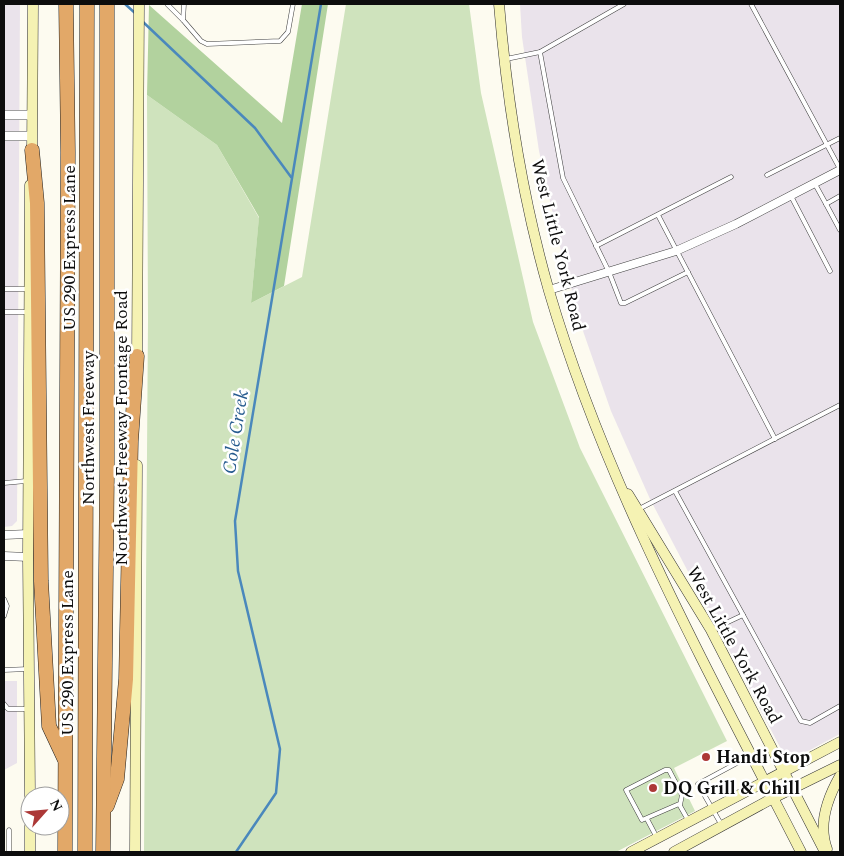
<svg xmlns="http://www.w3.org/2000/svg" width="844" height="856" viewBox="0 0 844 856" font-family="Spectral,serif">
<rect width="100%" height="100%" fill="#fdfbf0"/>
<!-- industrial -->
<g fill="#eae3eb">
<path d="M4,4h16l-3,517 -5,5 -8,1z"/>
<path d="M520,4h320v730l-43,23 -15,-6 -132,-252 -39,-88 -28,-80 -22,-80 -22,-100 -17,-114z"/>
<path d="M4,681h13v82l-13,7z"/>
</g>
<!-- green -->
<path fill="#cfe3bd" d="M346,4h123l12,89 52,229 47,126 147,293 -53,27 21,43 -79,41h-472l4,-532 -1,-225 70,50 42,73 -8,85 51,-26z"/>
<!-- forest -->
<path fill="#b2d29e" d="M302,4h26l-44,282 -33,17 8,-86 -42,-72 -70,-50 2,-90 133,118z"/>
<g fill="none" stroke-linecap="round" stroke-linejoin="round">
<!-- stream -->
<g stroke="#4a88bc" stroke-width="2.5">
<path d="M125,4l10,9"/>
<path d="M142,21l113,107 36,49"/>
<path d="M236,852l40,-59 4,-44 -42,-178 -3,-50 86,-517"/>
</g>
<!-- service casing -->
<g stroke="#404040" stroke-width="5">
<g id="service">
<path d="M167,4l16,16"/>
<path d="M184,4l-1,16 18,21 6,3 73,-3 8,-9 5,-28"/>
<path d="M751,4l89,165"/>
<path d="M540,52l23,126 46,94 12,31h4l63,-31"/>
<path d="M506,59l34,-7 84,-48"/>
<path d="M767,175l73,-37"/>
<path d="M815,184l11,20 14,-8"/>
<path d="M791,196l39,75"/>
<path d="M826,204l14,26"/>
<path d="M658,215l117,224"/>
<path d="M596,246l135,-69"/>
<path d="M4,289h25"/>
<path d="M4,312h24"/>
<path d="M4,483l22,-2"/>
<path d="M675,491l68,124"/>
<path d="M639,509l201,-104"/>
<path d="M4,599l3,7 -3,10"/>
<path d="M711,630l32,-15 58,106 9,2 30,-17"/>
<path d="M4,670l24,-1"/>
<path d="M4,704l4,5h21"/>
<path d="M680,805l2,-10 -13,-25h-4l-39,20 16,30 37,-16 9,16"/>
<path d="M647,819l9,17"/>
<path d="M721,824l-23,-40 52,-28"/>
<path d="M9,830v22"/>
</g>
</g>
<!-- minor casing -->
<g stroke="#404040" stroke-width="9">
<g id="minor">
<path d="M549,290l127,-39 60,-27 104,-54"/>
<path d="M4,535l24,-1"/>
<path d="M4,556l24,1"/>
</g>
</g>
<!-- tertiary casing -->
<g stroke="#404040" stroke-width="10">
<g id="tertiary">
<path d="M4,115h28"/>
<path d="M4,136h28"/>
</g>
</g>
<!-- secondary casing -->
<g stroke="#2f2f2f" stroke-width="11">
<g id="secondary">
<path d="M499,4c8,97 23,193 50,287 58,198 159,379 252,561"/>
<path d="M32,155l1,-151"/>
<path d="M137,363l2,-359"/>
<path d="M628,494l83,136 114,222"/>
<path d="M30,796l-2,-239 2,-372"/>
<path d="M827,849c-9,-24 1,-52 13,-73"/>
<path d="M30,852v-26"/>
<path d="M135,852l2,-387"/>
<path d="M631,852l209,-110"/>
<path d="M674,852l99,-54 67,-33"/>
</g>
</g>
<!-- motorway casing -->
<g stroke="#1e1e1e" stroke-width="15">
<g id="motorway">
<path d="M32,150l5,53 4,378 8,145 15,32"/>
<path d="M107,806l10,-27 9,-100 5,-238 6,-85"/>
<path d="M65,852l3,-700 -2,-148"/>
<path d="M85,852l2,-848"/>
<path d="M103,852l4,-378v-470"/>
</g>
</g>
<!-- service -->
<use href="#service" stroke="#fff" stroke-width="4"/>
<!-- minor -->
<use href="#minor" stroke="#fff" stroke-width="8"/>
<!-- tertiary -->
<use href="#tertiary" stroke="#fff" stroke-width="9"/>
<!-- secondary -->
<use href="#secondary" stroke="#f5f2b3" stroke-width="10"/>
<!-- motorway -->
<use href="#motorway" stroke="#e2a868" stroke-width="14"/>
</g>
<!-- markers -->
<g fill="#ac3837" stroke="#fff" stroke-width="2">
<circle cx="706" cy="757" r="5"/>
<circle cx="653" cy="788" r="5"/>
</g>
<g text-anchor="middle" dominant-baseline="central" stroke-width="5" stroke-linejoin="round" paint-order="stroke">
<!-- street labels -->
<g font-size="18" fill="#0d0d0d" stroke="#fff">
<text transform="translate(558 245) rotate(76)">West Little York Road</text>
<text transform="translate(69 248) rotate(-90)">US 290 Express Lane</text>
<text transform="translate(88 428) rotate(-90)">Northwest Freeway</text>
<text transform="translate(121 428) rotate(-90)">Northwest Freeway Frontage Road</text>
<text transform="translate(734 645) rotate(61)">West Little York Road</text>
<text transform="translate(67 653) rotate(-90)">US 290 Express Lane</text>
</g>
<!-- poi labels -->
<g font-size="18" font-weight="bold" fill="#0d0d0d" stroke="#fff" text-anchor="start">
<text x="716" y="757">Handi Stop</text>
<text x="663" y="788">DQ Grill &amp; Chill</text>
</g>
<!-- water labels -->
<g font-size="19" font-style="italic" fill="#265b8f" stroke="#fff">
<text transform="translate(236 432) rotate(-81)">Cole Creek</text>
</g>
</g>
<!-- border -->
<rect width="844" height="856" fill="none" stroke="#0d0d0d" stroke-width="10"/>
<!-- north arrow -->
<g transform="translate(45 811) rotate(63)"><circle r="24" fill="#ffffff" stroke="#9e9e9e"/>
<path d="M0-4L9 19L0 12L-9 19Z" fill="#ac3837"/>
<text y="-8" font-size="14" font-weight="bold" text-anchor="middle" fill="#0d0d0d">N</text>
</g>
</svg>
